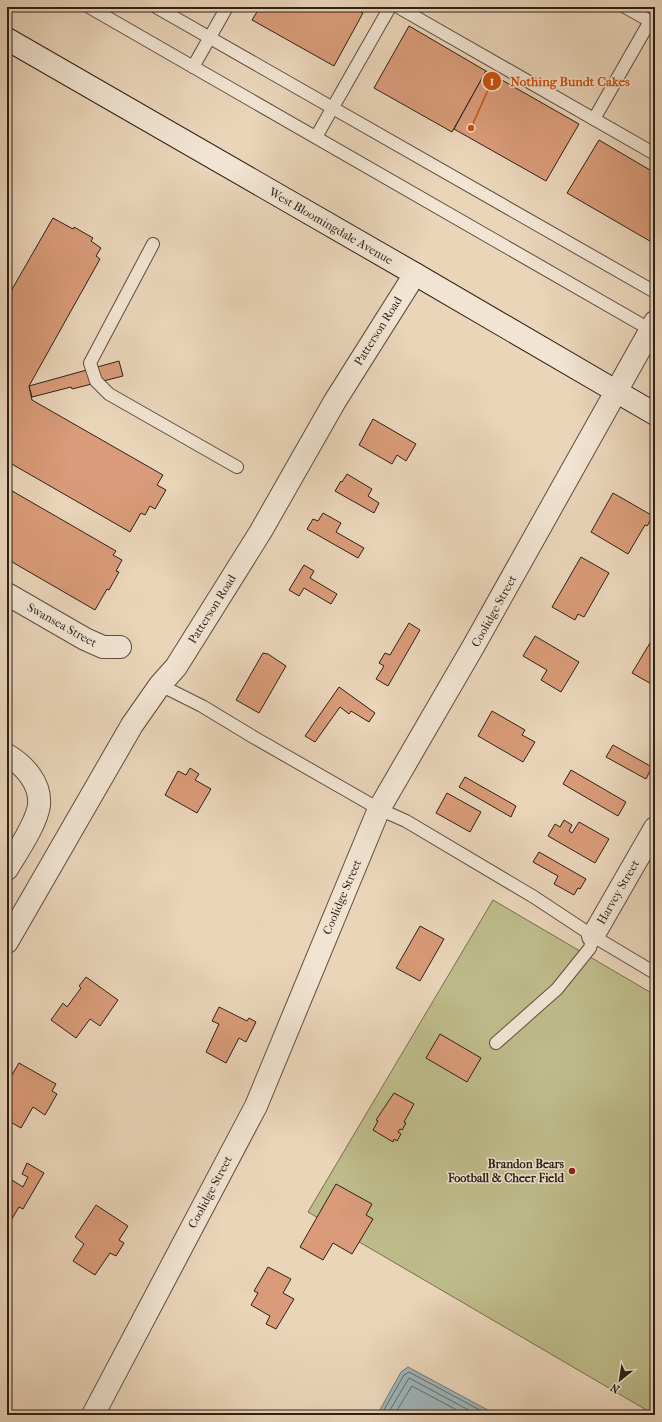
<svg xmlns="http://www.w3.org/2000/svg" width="662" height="1422" viewBox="0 0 662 1422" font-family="'IM FELL French Canon',serif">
<rect width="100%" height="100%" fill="#ead5b9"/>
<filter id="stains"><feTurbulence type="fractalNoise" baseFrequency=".005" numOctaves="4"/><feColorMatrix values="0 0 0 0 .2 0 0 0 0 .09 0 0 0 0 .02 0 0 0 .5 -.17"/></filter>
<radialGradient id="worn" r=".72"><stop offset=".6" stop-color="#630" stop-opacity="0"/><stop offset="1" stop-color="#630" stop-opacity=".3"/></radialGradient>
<!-- green -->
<path fill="#bebb8a" stroke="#766e50" d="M493,900l162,95v420l-347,-203z"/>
<!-- water -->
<path fill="#9eb5bb" stroke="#717979" d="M408,1367l89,48h-120l24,-43z"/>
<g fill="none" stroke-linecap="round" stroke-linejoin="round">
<!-- shore -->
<g stroke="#666a69" stroke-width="1">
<path d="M381,1415l23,-40 5,-3 80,43"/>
<path d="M387,1415l22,-37 69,37"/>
<path d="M394,1415l18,-29 54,29"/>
</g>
</g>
<!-- building -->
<g fill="#d99b79" stroke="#2e2017">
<path d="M260,7h92l11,6 -29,53 -82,-46z"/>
<path d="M409,26l77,45 -34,61 -78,-44z"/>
<path d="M486,71l93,53 -33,57 -92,-52z"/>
<path d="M599,140l56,33v71l-88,-51z"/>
<path d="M53,218l20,11 1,-2 19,11 -2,3 10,7 -5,8 4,3 -71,127 3,14 131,75 -6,10 9,5 -11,19 -5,-3 -5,9 -4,-2 -11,19 -120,-69 -3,5v-170z"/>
<path d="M119,361l4,15 -51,13 -1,-2 -39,10 -3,-11z"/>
<path d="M373,419l43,25 -10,17 -9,-6 -5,9 -33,-19z"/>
<path d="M347,474l25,15 -4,7 11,7 -5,10 -39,-22 6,-10 1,1z"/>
<path d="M7,488l109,63 -3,4 9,5 -6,11 3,1 -10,18 -2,-1 -12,21 -88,-51z"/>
<path d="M613,493l40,23 -6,10 -2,-1 -17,29 -37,-22z"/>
<path d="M323,513l18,10 -5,9 28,16 -6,10 -51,-29 6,-10 5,2z"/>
<path d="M581,557l28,16 -25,44 -6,-3 -3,6 -23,-13z"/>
<path d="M304,565l10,6 -4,7 27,16 -6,10 -27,-16 -5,8 -10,-6z"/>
<path d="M409,623l11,7 -32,56 -12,-7 8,-13 -5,-3 6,-10 5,2z"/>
<path d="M535,636l44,26 -18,30 -20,-12 6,-10 -24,-14z"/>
<path d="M653,638l2,1v47l-23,-13z"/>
<path d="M263,653l5,1 18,12 -27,47 -23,-13z"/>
<path d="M339,687l36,26 -6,9 -18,-11 -2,3 -9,-7 -25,35 -10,-6z"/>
<path d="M492,711l33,19 -3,5 13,7 -12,20 -45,-26z"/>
<path d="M613,745l39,22 -6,12 -40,-22z"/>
<path d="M190,768l9,6 -4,6 16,9 -14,24 -32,-18 13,-24 8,4z"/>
<path d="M571,770l55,32 -8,14 -55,-32z"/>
<path d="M465,777l51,29 -5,11 -52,-30z"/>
<path d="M447,793l34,19 -11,20 -34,-19z"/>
<path d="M564,820l8,5 -3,6 3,2 7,-11 30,17 -14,24 -47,-27 7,-12 5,3z"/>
<path d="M539,852l47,27 -6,10 -2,-1 -4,7 -20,-11 4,-8 -25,-14z"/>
<path d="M420,926l24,13 -24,42 -24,-13z"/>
<path d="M86,977l32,23 -18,26 -10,-7 -14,19 -25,-18 12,-17 4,4 14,-19 -2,-2z"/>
<path d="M219,1007l28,14 2,-3 7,4 -10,20 -7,-4 -13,25 -20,-11 13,-28 -7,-3z"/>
<path d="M440,1034l41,24 -14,24 -41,-24z"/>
<path d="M19,1063l37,21 -4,7 5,3 -12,21 -12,-8 -12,21 -14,-8v-37z"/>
<path d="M394,1093l20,11 -10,18 2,1 -4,7 -2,-1 -2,3 3,2 -4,7 -3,-2 -1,3 -20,-12 5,-9 -2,-1z"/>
<path d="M27,1163l17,10 -21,36 -4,-2 -12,20v-50l16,10 5,-10 -6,-3z"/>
<path d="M336,1184l36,20 -6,11 7,4 -21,35 -19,-11 -10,17 -23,-13z"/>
<path d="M96,1205l32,21 -9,14 5,3 -8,13 -6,-3 -15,22 -22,-14 11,-17 -9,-7z"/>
<path d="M268,1267l23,12 -8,14 11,6 -18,30 -10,-5 4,-8 -19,-11 7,-12 -4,-2z"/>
</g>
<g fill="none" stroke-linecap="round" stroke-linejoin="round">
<!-- lane casing -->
<g stroke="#5d4d40" stroke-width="14">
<g id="lane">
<path d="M89,7l562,323"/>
<path d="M156,7l499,285"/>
<path d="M398,7l257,147"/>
<path d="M625,7l30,17"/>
<path d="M193,67l34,-60"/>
<path d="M594,119l56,-98"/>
<path d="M316,137l74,-130"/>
<path d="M153,244l-63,119 6,18 13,13 128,73"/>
<path d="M160,685l42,21 53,32 124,71 27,12 128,76 59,39 62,37"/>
<path d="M496,1043l61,-54 33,-41 3,-12"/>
</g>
</g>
<!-- street casing -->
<g stroke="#5d4d40" stroke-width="24">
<g id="street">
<path d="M7,594l78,45 18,8h17"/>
<path d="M7,755c17,10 34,28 32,50 -2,18 -22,47 -32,64"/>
<path d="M593,936l62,-108"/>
<path d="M7,942l125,-217 28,-40 16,-18 85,-136 74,-130 80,-127"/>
<path d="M93,1415l163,-309 123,-297 94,-162 182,-325"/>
</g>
</g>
<!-- secondary casing -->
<g stroke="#2e2017" stroke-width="24">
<path id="secondary" d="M7,39l408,235 240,140"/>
</g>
<!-- lane -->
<use href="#lane" stroke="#f1e4d2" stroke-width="12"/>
<!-- street -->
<use href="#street" stroke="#f1e4d2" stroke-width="22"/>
<!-- secondary -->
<use href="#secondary" stroke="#f1e4d2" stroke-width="22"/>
</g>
<!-- markers -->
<circle fill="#8f2418" stroke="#f1e4d2" stroke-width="1.5" cx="572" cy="1171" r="4"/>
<g text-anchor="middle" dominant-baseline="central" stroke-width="3" stroke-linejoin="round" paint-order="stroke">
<!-- street labels -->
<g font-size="12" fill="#2e2017" stroke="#f1e4d2">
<text transform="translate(331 226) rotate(30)">West Bloomingdale Avenue</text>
<text transform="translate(378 331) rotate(-58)">Patterson Road</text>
<text transform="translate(212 609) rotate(-58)">Patterson Road</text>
<text transform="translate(494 611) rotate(-61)">Coolidge Street</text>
<text transform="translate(62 625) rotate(29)">Swansea Street</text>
<text transform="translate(618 892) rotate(-60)">Harvey Street</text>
<text transform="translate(342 897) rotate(-67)">Coolidge Street</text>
<text transform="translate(210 1192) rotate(-62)">Coolidge Street</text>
</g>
<!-- poi labels -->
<g font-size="12" font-weight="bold" fill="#2e2017" stroke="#f1e4d2" text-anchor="end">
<text x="564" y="1164">Brandon Bears<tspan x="564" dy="14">Football &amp; Cheer Field</tspan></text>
</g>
</g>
<!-- callouts -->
<path fill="none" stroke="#cc500e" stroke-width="1.5" d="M471 128L492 81"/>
<g fill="#cc500e" stroke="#f1e4d2" stroke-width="1.5">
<circle cx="471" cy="128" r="4"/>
<circle cx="492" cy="81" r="10"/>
</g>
<g font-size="12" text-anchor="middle" font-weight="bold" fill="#fff">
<text x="492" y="85">1</text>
</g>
<g font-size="13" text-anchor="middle" font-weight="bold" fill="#cc500e" stroke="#f1e4d2" stroke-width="3" stroke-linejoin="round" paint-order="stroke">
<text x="570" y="86">Nothing Bundt Cakes</text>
</g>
<!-- margin -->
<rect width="662" height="1422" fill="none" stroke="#ead5b9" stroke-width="24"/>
<rect x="8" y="8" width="646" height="1406" fill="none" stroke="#2e2017" stroke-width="2"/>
<rect x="12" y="12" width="638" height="1398" fill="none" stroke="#2e2017"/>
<!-- north arrow -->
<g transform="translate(620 1380) rotate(210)" stroke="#f1e4d2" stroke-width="3" paint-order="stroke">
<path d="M0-3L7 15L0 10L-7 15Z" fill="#2e2017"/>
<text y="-6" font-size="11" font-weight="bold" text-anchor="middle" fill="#2e2017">N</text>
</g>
<rect width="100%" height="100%" filter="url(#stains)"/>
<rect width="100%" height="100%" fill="url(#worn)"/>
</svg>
